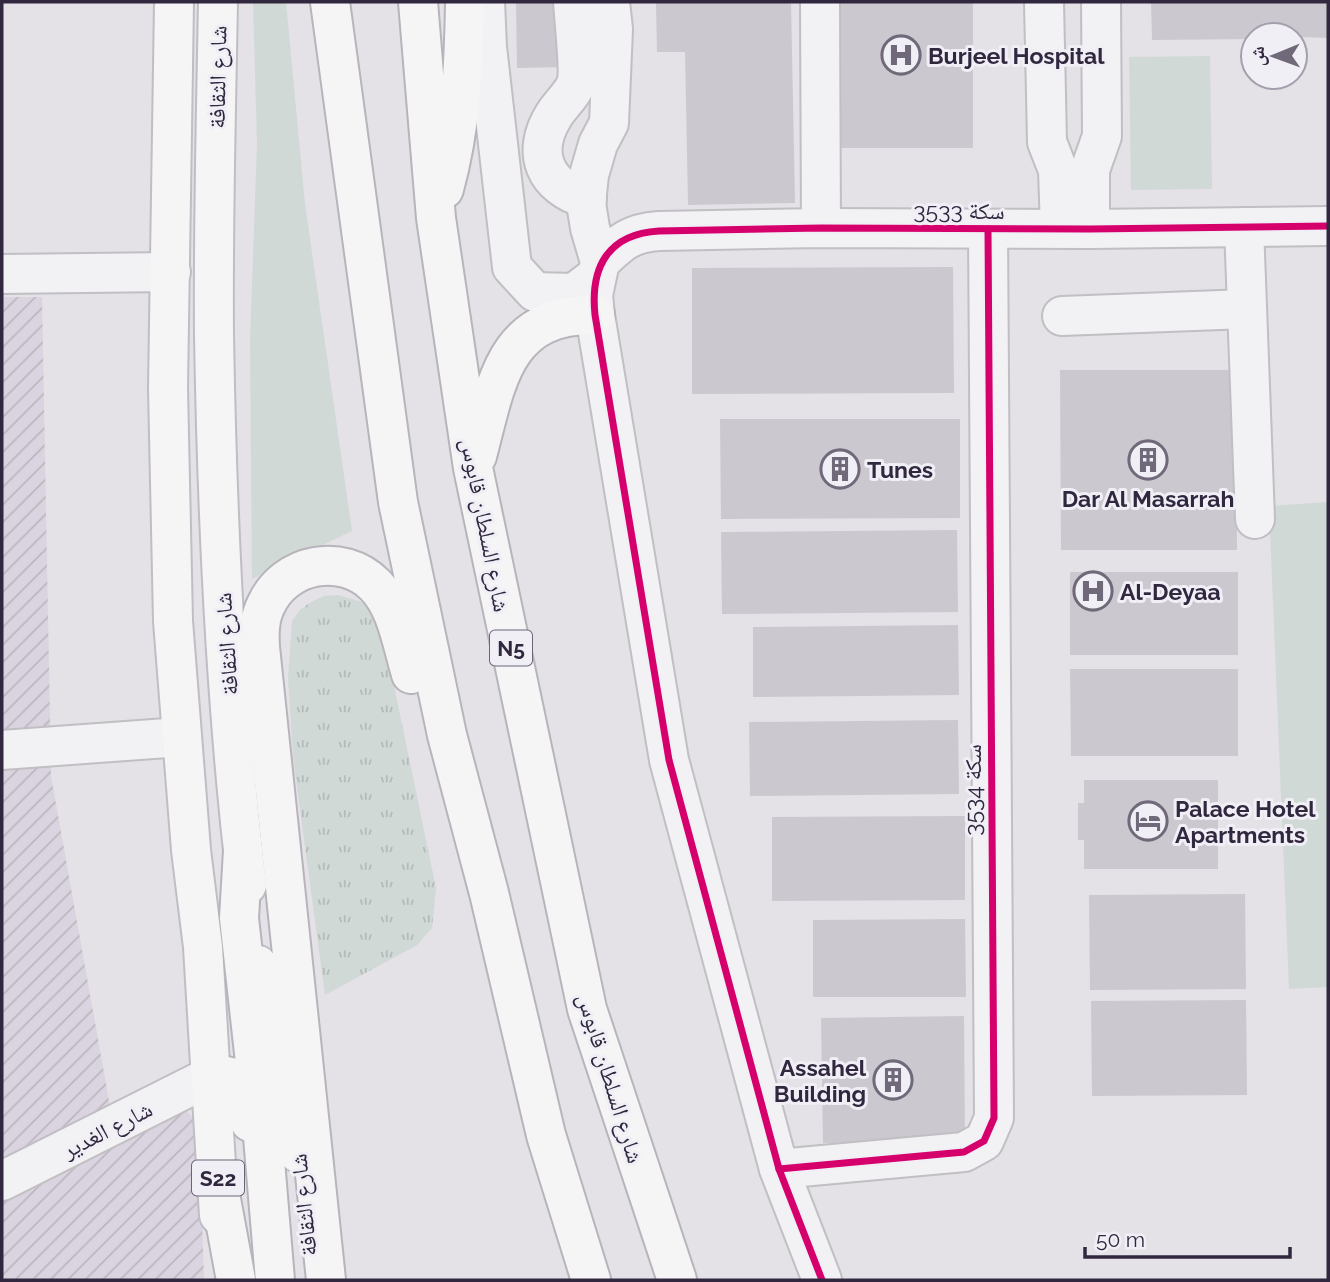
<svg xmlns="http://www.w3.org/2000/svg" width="1330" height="1282" viewBox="0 0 1330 1282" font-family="Raleway,'Noto Naskh Arabic',sans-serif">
<defs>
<pattern id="industrial-furrows" width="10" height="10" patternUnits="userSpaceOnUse" patternTransform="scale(1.75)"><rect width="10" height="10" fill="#d9d4df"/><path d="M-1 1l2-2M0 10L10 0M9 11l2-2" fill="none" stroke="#bbb6c0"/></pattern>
<pattern id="park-tufts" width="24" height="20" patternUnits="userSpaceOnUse" patternTransform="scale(1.75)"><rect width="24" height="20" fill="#d0d9d6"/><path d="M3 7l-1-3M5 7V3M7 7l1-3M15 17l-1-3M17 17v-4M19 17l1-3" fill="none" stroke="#b3bab9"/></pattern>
</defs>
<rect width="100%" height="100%" fill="#e4e1e7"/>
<!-- industrial -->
<path fill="url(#industrial-furrows)" d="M2,297h40l9,479 58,325 8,30 67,-22 15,14 5,157h-202z"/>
<!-- grass -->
<g fill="#d0d9d6">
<path d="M253,2h33l19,202 47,327 -100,48 -2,-237 7,-199z"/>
<path d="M1210,56l2,133 -81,1 -2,-133z"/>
<path d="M1328,502v485l-39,2 -20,-483z"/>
</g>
<!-- park -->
<path fill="url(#park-tufts)" d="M338,595l24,7 18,16 56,270 -4,40 -15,17 -92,50 -32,-237 -5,-80 4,-57 8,-11 11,-8 13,-6z"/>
<!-- building -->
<g fill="#ccc8cf">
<path d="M516,2h48l1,65 -48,1z"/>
<path d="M656,2h135l4,201 -107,2 -3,-153h-28z"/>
<rect x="828" y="2" width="145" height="146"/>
<path d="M1151,2h177v36l-75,-3v4l-101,1z"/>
<path d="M953,267l1,126 -262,1v-126z"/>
<path d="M1060,370h176l1,180h-176z"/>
<path d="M720,419h240v99l-239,1z"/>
<path d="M957,530l1,82 -236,2 -1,-82z"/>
<rect x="1070" y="572" width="168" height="83"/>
<path d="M958,625l1,70 -206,2v-70z"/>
<path d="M1070,669h168v87h-167z"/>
<path d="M958,720l1,74 -209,2 -1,-74z"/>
<path d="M1084,780h134v89h-134v-29h-6v-37h6z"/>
<path d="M965,816v84l-193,1v-84z"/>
<path d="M1245,894l1,95 -156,1 -1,-95z"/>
<path d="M965,919l1,78h-153v-77z"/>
<path d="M1246,1000l1,95 -155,1 -1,-95z"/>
<path d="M964,1016l1,125 -142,2 -2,-125z"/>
</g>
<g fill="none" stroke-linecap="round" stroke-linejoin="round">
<!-- minor casing -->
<g stroke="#c1bec4" stroke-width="42">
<g id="minor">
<path d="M485,2l2,45 25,220 23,25 39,1 21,-16"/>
<path d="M573,2c1,15 7,71 3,82 -4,11 -16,21 -22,31 -24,38 -9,72 33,84"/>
<path d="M610,2l3,27 -4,94 -11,21 -9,31 -3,28 4,25 10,34 -7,33 2,20 74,445 110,409 43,111"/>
<path d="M820,2l1,226"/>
<path d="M1044,2l3,140 11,28 2,58"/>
<path d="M1244,227l11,292"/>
<path d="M1090,229v-59l12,-34 -1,-134"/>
<path d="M600,262c21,-20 30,-29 59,-31l162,-3 269,1 238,-3"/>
<path d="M2,274l169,-2"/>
<path d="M1062,316l185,-7"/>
<path d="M2,750l179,-13"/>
<path d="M779,1169l185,-17 20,-11 10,-23 -6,-889"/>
<path d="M2,1181l209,-105"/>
</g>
</g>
<!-- major casing -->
<g stroke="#c0bdc4" stroke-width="42">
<g id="major">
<path d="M174,2l-6,386 5,233 18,229 12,97 16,268"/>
<path d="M218,2c-2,111 -5,222 -4,333 3,184 11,367 33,550"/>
<path d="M258,965l40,188"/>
</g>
</g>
<!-- highway casing -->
<g stroke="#b7b4bb" stroke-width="42">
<g id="highway">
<path d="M330,2l68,500 49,233 42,158 57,242 45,145"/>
<path d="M418,2l18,216 37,250 114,541 90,271"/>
<path d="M444,189c17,-62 20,-124 21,-187"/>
<path d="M477,456c19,-71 26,-143 118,-141"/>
<path d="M243,851l-4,67 23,207 13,155"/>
<path d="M211,1076c33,-6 37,22 39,46"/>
<path d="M218,1183l18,97"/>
<path d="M326,1280l-66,-633c-1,-15 -1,-29 6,-42 19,-42 76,-53 109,-20 22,22 27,60 36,89"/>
</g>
</g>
<!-- minor -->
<use href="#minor" stroke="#f2f1f3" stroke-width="38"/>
<!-- major -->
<use href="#major" stroke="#f5f5f6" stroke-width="38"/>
<!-- highway -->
<use href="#highway" stroke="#f5f5f6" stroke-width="38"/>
<!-- cycleway casing -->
<g stroke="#f1eff6" stroke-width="11">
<g id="cycleway">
<path d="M779,1169l185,-17 20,-11 10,-23 -6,-889"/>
<path d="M822,1280l-43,-111 -110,-409 -74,-445c-5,-48 13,-81 64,-84l162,-3 269,1 238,-3"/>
</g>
</g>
<!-- cycleway -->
<use href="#cycleway" stroke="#d6006c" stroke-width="7"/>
</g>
<!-- icons -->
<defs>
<g id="hospital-ring" transform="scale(2.0125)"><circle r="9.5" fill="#f1eff6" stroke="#70697a" stroke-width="1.5"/><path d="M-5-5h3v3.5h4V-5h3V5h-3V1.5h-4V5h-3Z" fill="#70697a"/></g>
<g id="building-ring" transform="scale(2.0125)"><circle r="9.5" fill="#f1eff6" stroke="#70697a" stroke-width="1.5"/><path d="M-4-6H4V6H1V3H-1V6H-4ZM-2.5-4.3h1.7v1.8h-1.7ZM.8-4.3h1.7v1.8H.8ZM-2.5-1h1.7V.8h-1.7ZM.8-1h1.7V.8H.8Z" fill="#70697a"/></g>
<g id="hotel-ring" transform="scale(2.0125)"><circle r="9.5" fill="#f1eff6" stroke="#70697a" stroke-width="1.5"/><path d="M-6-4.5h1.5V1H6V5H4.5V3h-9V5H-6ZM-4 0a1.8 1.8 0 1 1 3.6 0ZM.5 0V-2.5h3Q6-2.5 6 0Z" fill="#70697a"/></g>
</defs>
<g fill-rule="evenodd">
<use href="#hospital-ring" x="901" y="55"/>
<use href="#building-ring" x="1148" y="460"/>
<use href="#building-ring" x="840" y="469"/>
<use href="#hospital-ring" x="1093" y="591"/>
<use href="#hotel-ring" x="1148" y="821"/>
<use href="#building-ring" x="893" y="1080"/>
</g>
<g text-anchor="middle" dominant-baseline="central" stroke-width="6" stroke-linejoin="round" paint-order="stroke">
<!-- shield labels -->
<g fill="#f1eff6" stroke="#6b6477" stroke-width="2">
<rect x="490" y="630.5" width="42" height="35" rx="5"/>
<rect x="192" y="1160.5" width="52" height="35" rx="5"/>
</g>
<g font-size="21" font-weight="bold" fill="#312840">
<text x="511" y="648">N5</text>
<text x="218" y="1178">S22</text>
</g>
<!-- poi labels -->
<g font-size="23" font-weight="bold" fill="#312840" stroke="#f1eff6" text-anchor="start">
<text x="928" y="55">Burjeel Hospital</text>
<text x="867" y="469">Tunes</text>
<text x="1148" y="498" text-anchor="middle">Dar Al Masarrah</text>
<text x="1120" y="591">Al-Deyaa</text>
<text x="1175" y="808">Palace Hotel<tspan x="1175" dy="26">Apartments</tspan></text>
<text x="866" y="1067" text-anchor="end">Assahel<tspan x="866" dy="26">Building</tspan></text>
</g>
<!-- street labels -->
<g font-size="23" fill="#312840" stroke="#f1eff6">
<text transform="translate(217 77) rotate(-89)">شارع الثقافة</text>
<text x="959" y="210">سكة 3533</text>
<text transform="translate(486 525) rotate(79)">شارع السلطان قابوس</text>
<text transform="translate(226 644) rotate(-94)">شارع الثقافة</text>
<text transform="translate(972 790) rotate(-90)">سكة 3534</text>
<text transform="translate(611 1078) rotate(73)">شارع السلطان قابوس</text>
<text transform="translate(107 1129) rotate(-27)">شارع الغدير</text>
<text transform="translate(303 1205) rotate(-96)">شارع الثقافة</text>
</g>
</g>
<!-- border -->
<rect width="1330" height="1282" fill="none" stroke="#312840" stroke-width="7"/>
<!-- north arrow -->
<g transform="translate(1274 56) rotate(269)"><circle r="33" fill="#f1eff6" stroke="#a49fad" stroke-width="2"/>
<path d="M0-5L12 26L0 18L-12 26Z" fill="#70697a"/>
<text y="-10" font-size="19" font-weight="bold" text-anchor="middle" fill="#312840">ش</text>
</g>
<!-- scale -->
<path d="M1085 1247v10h205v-10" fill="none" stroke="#312840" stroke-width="3.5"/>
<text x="1096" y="1247" font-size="21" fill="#312840" stroke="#f1eff6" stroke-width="5" paint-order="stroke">50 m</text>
</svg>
